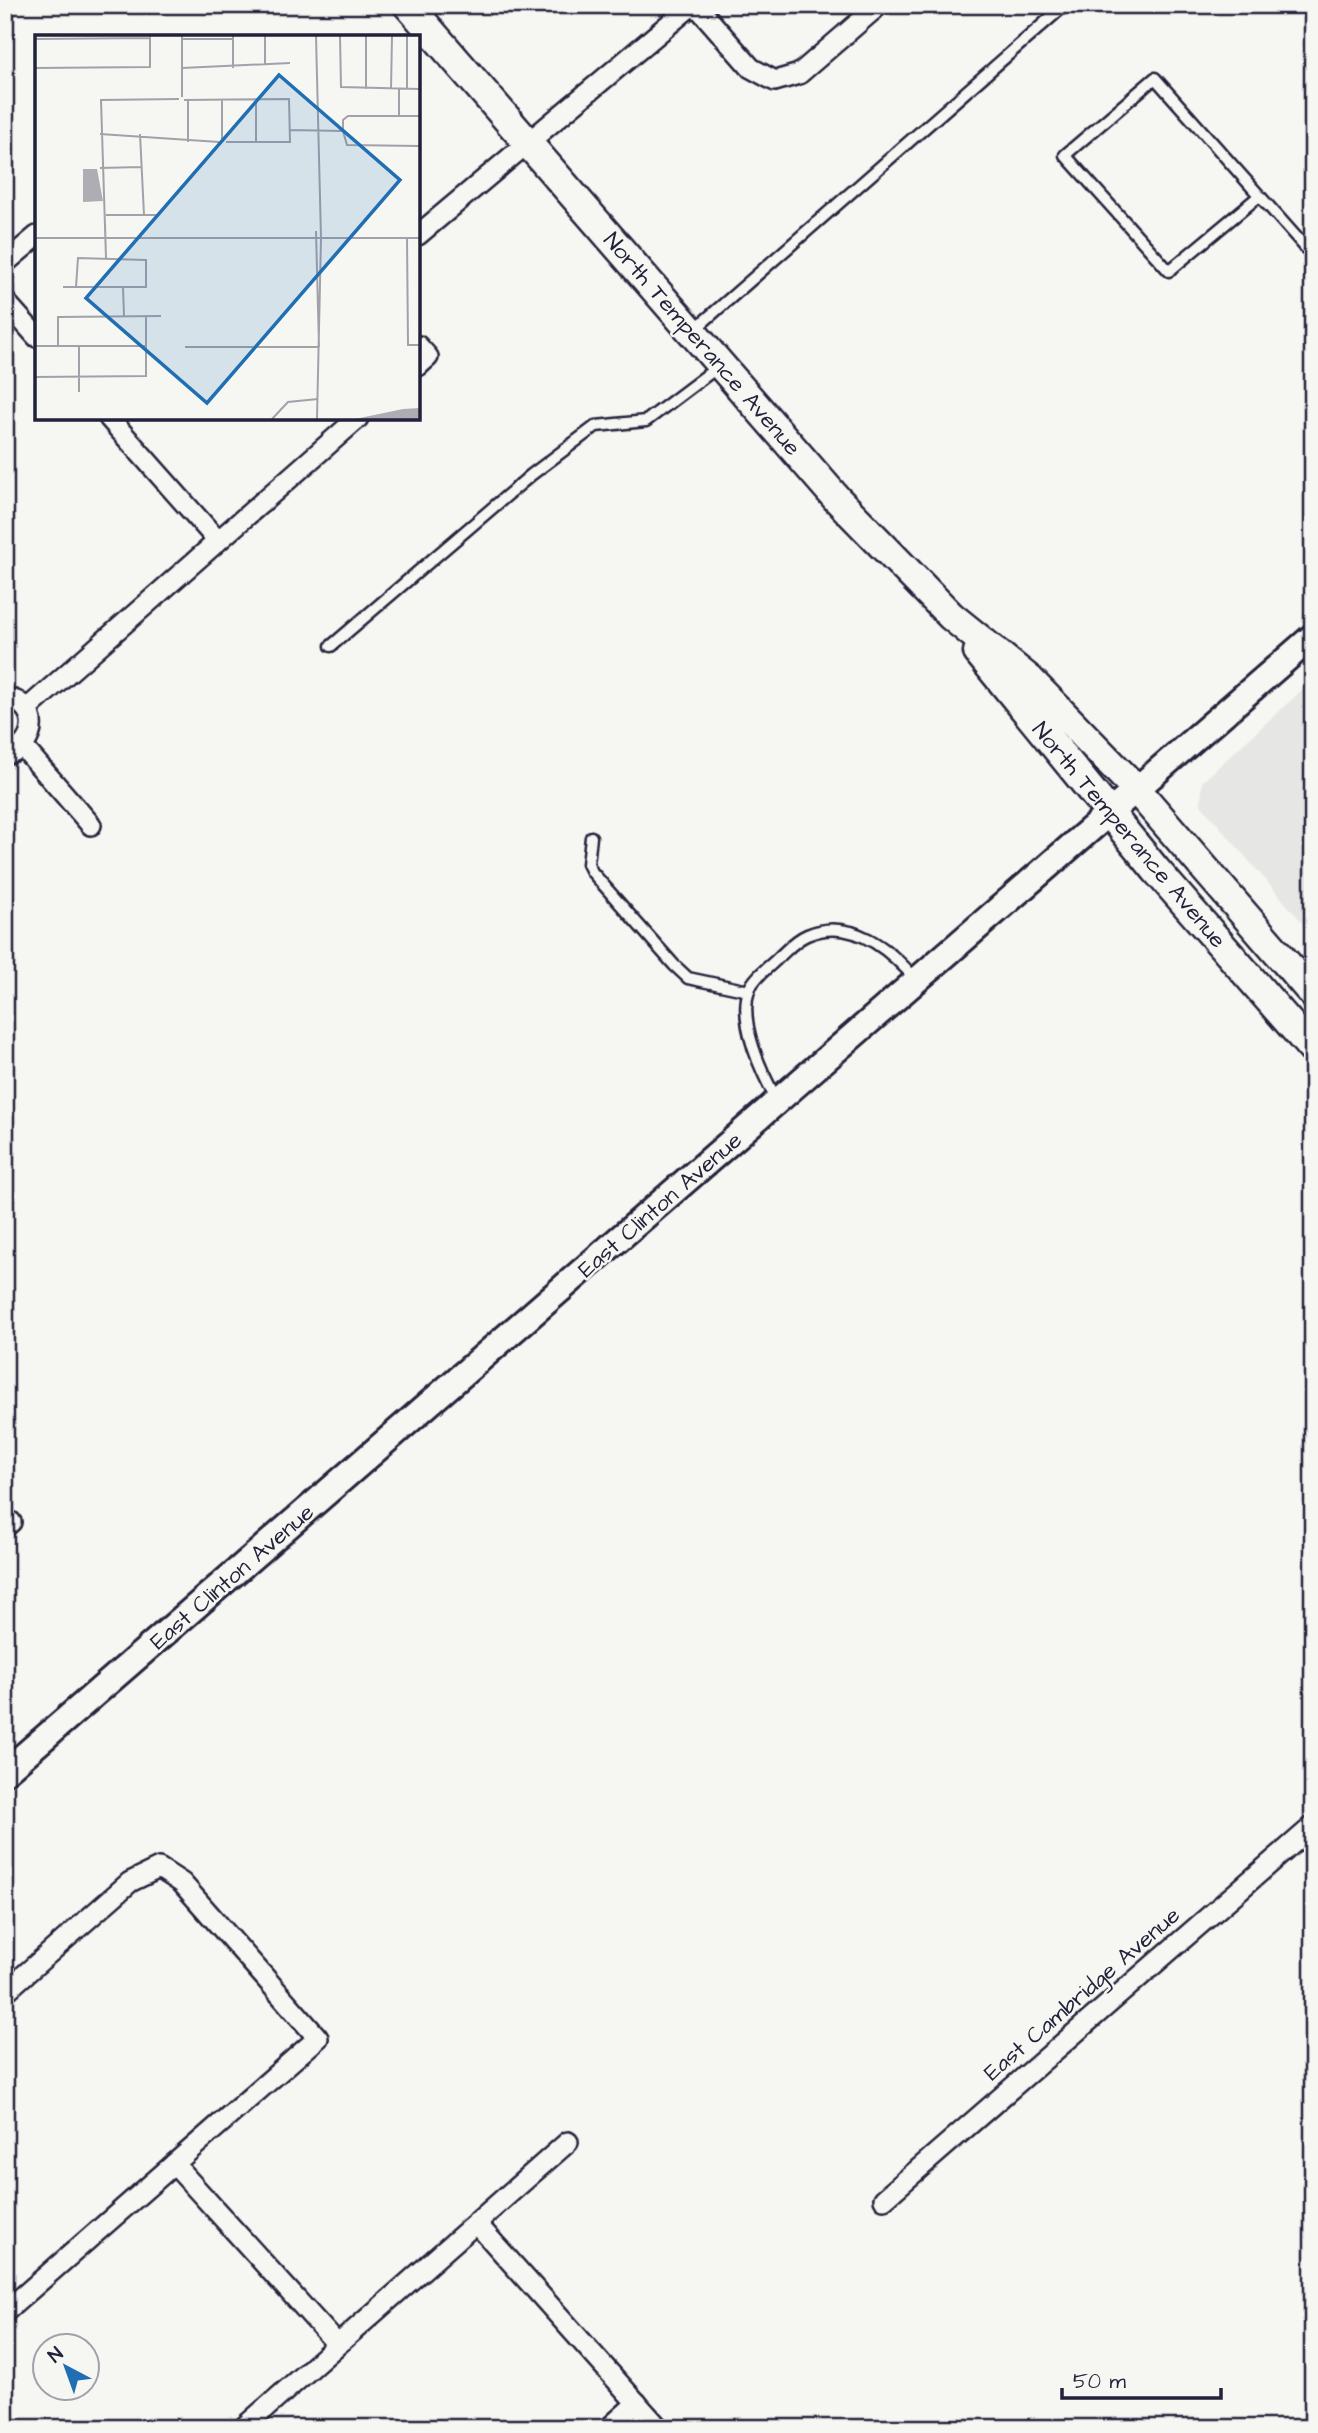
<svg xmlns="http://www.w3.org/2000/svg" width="1318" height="2433" viewBox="0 0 1318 2433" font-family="'Architects Daughter',sans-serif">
<rect width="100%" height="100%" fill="#f6f6f2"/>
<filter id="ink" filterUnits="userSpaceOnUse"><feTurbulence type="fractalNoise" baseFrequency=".0143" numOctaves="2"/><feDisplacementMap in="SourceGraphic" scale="14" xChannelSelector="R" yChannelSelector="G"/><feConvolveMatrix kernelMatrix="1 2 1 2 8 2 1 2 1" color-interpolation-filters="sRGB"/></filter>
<g filter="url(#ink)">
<!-- built -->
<path fill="#e6e6e4" d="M1313,680v255l-112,-130 1,-23z"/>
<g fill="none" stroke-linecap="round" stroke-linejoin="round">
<!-- service casing -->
<g stroke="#22223b" stroke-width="15">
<g id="service">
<path d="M1259,196l-90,75 -104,-116 90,-77 158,178"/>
<path d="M694,330l371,-325"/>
<path d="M331,646l200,-171 65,-49 50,-5 73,-55"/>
<path d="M591,837l-3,27 4,8 82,93 14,13 61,13"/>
<path d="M778,1102c-16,-28 -40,-79 -29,-112 5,-13 19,-22 29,-32 9,-8 17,-18 29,-23 44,-19 84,15 110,46"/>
</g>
</g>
<!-- minor casing -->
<g stroke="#22223b" stroke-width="24">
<g id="minor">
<path d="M696,5l55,63 24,13 24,-7 80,-69"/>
<path d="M418,235l274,-230"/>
<path d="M5,263l32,-27"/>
<path d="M5,301l32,36"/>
<path d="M418,346l10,11 -10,9"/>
<path d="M109,418l109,123"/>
<path d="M5,698c36,4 34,50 0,56"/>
<path d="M27,709l331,-291"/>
<path d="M23,747l68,78"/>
<path d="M5,1527l6,-5"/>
<path d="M5,1992l125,-110 29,-14 23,15 136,155 -313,274"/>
<path d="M174,2164l163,180"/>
<path d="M884,2199l429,-373"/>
<path d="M477,2224l182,204"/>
<path d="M243,2428l325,-286"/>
<path d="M609,2428l28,-25"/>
</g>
</g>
<!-- tertiary casing -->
<g stroke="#22223b" stroke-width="30">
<path id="tertiary" d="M5,1772l1308,-1136"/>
</g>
<!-- secondary casing -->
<g stroke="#22223b" stroke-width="33">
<g id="secondary">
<path d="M408,5l429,494 114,117 79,64 106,109 177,205"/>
<path d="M978,652l178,218 157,180"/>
</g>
</g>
<!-- service -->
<use href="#service" stroke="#f6f6f2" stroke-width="10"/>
<!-- minor -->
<use href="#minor" stroke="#f6f6f2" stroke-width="19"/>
<!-- tertiary -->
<use href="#tertiary" stroke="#f6f6f2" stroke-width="24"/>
<!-- secondary -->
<use href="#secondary" stroke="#f6f6f2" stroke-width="28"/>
</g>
</g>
<g text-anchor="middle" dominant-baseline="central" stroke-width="5" stroke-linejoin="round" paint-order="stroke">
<!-- street labels -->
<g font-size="23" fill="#22223b" stroke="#f6f6f2">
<text transform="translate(702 344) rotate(49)">North Temperance Avenue</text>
<text transform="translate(1129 835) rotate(50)">North Temperance Avenue</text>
<text transform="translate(660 1205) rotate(-41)">East Clinton Avenue</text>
<text transform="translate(232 1577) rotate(-41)">East Clinton Avenue</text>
<text transform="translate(1082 1994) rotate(-41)">East Cambridge Avenue</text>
</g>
</g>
<!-- overview -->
<g transform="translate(35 35)">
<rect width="385" height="385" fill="#f6f6f2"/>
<path d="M48,134h14l6,32 -20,1zM385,373v11h-65l48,-10z" fill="#adadb3"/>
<path fill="none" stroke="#a1a1a9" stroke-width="2" d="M147,1v61M198,1v32M230,1v29M281,1l5,202 -4,181M305,1l1,51 79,2M372,1v53M0,4l115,-1M147,4h51M0,33l115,-1v-31M147,33l108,-5M331,54v-53M356,54l1,-53M153,64v43M221,64v43M149,65l105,-1 1,43h-64M187,65v39M364,81v-27M385,81h-72l-5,4v11l4,14 73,1M255,95l53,1M65,99l119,8M105,99l4,81M65,133l41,-1M71,180h53M70,188l1,35M281,196l3,116M0,203h385M372,203l1,107h12M71,223l-5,-158 78,-1M28,252h83v-27l-68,-2 -2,29M88,252l1,29M0,311h111M23,311v-29l103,-1M150,312h133M0,342l111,-1v-59M44,357v-46M237,384l16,-17 30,-3"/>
<path fill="#1f6fb2" fill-opacity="0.15" stroke="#1f6fb2" stroke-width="3.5" d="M244,40l121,105 -193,223 -121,-105z"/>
<rect width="385" height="385" fill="none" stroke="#22223b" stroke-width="3.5"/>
</g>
<!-- margin -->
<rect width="1318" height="2433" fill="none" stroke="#f6f6f2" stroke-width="28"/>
<rect x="14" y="14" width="1290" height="2405" fill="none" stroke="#22223b" stroke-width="2.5" filter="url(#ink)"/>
<!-- north arrow -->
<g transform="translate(66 2367) rotate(319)"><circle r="33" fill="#f6f6f2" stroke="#a1a1a9" stroke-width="2"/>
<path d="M0-5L12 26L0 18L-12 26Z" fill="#1f6fb2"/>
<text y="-10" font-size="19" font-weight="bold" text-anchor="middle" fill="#22223b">N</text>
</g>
<!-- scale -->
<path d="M1062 2388v10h159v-10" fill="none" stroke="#22223b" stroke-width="3.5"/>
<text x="1073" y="2388" font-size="21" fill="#22223b" stroke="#f6f6f2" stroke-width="5" paint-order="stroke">50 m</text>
</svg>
